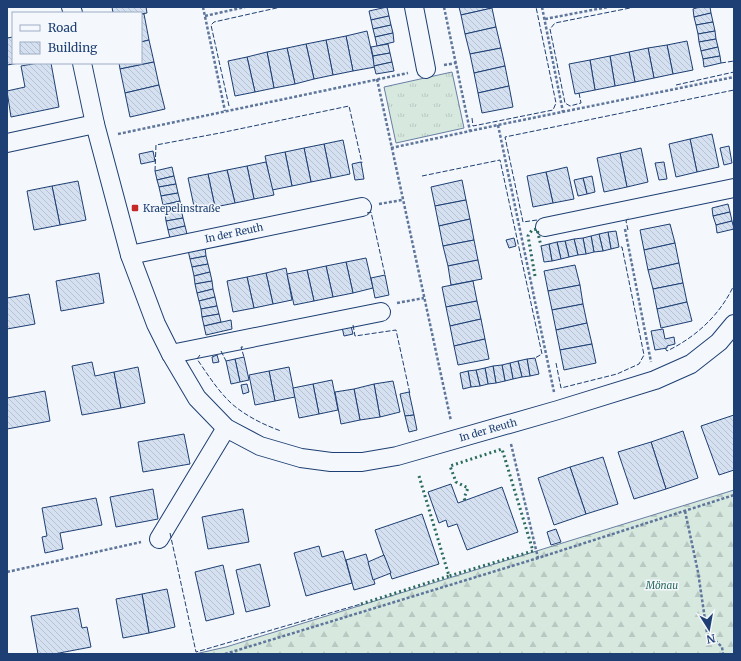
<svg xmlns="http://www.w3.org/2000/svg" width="741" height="661" viewBox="0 0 741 661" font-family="Merriweather,serif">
<defs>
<pattern id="grass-tufts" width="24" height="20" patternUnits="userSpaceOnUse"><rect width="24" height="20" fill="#d7e8df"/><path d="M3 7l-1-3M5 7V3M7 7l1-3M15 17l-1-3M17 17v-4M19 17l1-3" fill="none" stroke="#b8c8c3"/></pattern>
<pattern id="forest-firs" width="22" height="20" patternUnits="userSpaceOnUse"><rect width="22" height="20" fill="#d7e8df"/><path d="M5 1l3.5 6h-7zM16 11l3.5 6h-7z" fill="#b8c8c3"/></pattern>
<pattern id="building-back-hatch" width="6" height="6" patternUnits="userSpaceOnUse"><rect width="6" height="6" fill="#d5e0f0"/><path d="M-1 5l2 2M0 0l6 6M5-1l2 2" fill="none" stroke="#b6c1d1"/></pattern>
</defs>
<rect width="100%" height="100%" fill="#f4f7fb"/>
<!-- grass -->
<path fill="url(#grass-tufts)" stroke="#687fa3" d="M452,72l12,56 -68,15 -12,-56z"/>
<!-- forest -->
<path fill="url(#forest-firs)" stroke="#687fa3" d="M734,490v164h-539l31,-7z"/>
<!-- building -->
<g fill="url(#building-back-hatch)" stroke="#1d3f73">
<path d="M112,7h34l1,6 -6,1v-1h-28z"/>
<path d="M387,7l2,9 -18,4 -2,-9z"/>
<path d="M459,7h33v1l-31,7z"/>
<path d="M700,7h10l1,6 -17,4 -1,-8z"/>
<path d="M492,8l4,19 -31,7 -4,-19z"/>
<path d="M711,13l2,9 -17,3 -2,-8z"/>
<path d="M141,14h3l5,26 -8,2z"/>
<path d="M389,16l2,9 -18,4 -2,-9z"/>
<path d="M713,22l2,9 -17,3 -2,-9z"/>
<path d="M391,25l2,8 -18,4 -2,-8z"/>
<path d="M496,27l5,21 -31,6 -5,-20z"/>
<path d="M367,31l8,36 -22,4 -7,-35z"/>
<path d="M715,31l1,8 -17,3 -1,-8z"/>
<path d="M393,33l1,9 -17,4 -2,-9z"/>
<path d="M346,36l7,35 -20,4 -7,-35z"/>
<path d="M13,37v26h6l-12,2v-27z"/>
<path d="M716,39l2,8 -17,4 -2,-9z"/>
<path d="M149,40l5,22 -34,7 -1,-6h22v-21z"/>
<path d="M326,40l7,35 -19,4 -8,-35z"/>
<path d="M687,41l6,29 -20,4 -6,-29z"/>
<path d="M306,44l8,35 -19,5 -8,-36z"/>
<path d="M388,44l2,9 -17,3 -2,-9z"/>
<path d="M667,45l6,29 -19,4 -6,-30z"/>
<path d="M718,47l2,9 -17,3 -2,-8z"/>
<path d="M287,48l8,36 -21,4 -7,-36z"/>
<path d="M501,48l4,18 -31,7 -4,-19z"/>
<path d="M648,48l6,30 -19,4 -6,-30z"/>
<path d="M267,52l7,36 -19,4 -8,-35z"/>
<path d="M629,52l6,30 -20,4 -5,-30z"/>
<path d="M390,53l2,9 -18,4 -1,-10z"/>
<path d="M610,56l5,30 -20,4 -5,-30z"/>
<path d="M720,56l1,7 -17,4 -1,-8z"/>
<path d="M247,57l8,35 -20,4 -7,-35z"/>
<path d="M590,60l5,30 -20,4 -6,-30z"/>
<path d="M154,62l5,23 -34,8 -5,-24z"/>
<path d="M392,62l2,9 -18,3 -2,-8z"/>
<path d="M38,63h13l8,44 -48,10 -4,-26 18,-4 -4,-21z"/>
<path d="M505,66l4,20 -31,7 -4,-20z"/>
<path d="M159,85l6,24 -35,8 -5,-24z"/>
<path d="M509,86l4,21 -31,6 -4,-20z"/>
<path d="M712,134l7,33 -22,5 -7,-33z"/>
<path d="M690,139l7,33 -21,5 -7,-33z"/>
<path d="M343,140l7,34 -19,4 -7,-34z"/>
<path d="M324,144l7,34 -20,4 -7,-34z"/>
<path d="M729,146l3,17 -8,2 -4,-17z"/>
<path d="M304,148l7,34 -19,4 -7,-34z"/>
<path d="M641,148l7,34 -21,5 -7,-34z"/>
<path d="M153,151l2,10 -14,3 -2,-10z"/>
<path d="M285,152l7,34 -20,4 -7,-34z"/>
<path d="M620,153l7,34 -23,5 -7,-34z"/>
<path d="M266,162l8,33 -20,4 -7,-33z"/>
<path d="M361,162l3,17 -9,1 -3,-16z"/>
<path d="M664,162l3,17 -8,1 -4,-17z"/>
<path d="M247,166l7,33 -19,4 -8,-33z"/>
<path d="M172,167l2,9 -17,4 -2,-9z"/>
<path d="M567,167l7,32 -21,4 -7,-31z"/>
<path d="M227,170l8,33 -20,4 -7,-33z"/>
<path d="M546,172l7,31 -20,4 -6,-31z"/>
<path d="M208,174l7,33 -20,4 -7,-33z"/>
<path d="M174,176l2,8 -17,3 -2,-7z"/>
<path d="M592,176l3,16 -8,2 -4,-16z"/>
<path d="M583,178l4,16 -9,2 -4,-16z"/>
<path d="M462,180l4,20 -31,6 -4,-19z"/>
<path d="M78,181l8,39 -26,5 -8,-39z"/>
<path d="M176,184l2,9 -17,3 -2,-9z"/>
<path d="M52,186l8,39 -26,5 -7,-39z"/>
<path d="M178,193l2,8 -17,4 -2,-9z"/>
<path d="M466,200l4,19 -31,7 -4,-20z"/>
<path d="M180,201l1,8 -16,4 -2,-8z"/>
<path d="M728,204l2,8 -17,4 -1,-8z"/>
<path d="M181,209l2,9 -17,3 -1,-8z"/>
<path d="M730,212l2,9 -16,4 -3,-9z"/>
<path d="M183,218l2,8 -17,4 -2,-9z"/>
<path d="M470,219l4,21 -31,6 -4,-20z"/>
<path d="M732,221l2,8 -17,4 -1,-8z"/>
<path d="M670,224l5,19 -31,7 -4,-20z"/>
<path d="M185,226l2,8 -17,4 -2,-8z"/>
<path d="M616,231l3,16 -8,2 -3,-17z"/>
<path d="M608,232l3,17 -8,2 -4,-17z"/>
<path d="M599,234l4,17 -9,1 -3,-16z"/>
<path d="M591,236l3,16 -8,2 -3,-16z"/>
<path d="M514,238l2,8 -7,2 -3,-8z"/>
<path d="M583,238l3,16 -8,1 -4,-16z"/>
<path d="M574,239l4,16 -9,2 -4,-16z"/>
<path d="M474,240l4,20 -30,6 -5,-20z"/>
<path d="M565,241l4,16 -8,2 -4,-17z"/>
<path d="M557,242l4,17 -9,2 -3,-17z"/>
<path d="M675,243l4,20 -31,7 -4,-20z"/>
<path d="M549,244l3,17 -8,1 -3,-16z"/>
<path d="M205,247l1,9 -16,3 -2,-9z"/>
<path d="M206,256l2,8 -16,3 -2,-8z"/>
<path d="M366,258l7,30 -20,5 -7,-31z"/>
<path d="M478,260l4,19 -31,6 -3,-19z"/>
<path d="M346,262l7,31 -20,4 -7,-31z"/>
<path d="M679,263l4,20 -30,6 -5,-19z"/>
<path d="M208,264l2,8 -16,4 -2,-9z"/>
<path d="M575,265l5,20 -32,6 -4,-20z"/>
<path d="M326,266l7,31 -19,4 -7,-31z"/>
<path d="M286,268l6,32 -19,4 -7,-31z"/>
<path d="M307,270l7,31 -20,4 -7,-31z"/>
<path d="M210,272l2,9 -17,3 -1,-8z"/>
<path d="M99,273l5,30 -43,8 -5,-30z"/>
<path d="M266,273l7,31 -19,4 -7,-31z"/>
<path d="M385,275l4,20 -14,3 -4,-20z"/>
<path d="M247,277l7,31 -21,4 -6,-31z"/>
<path d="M212,281l1,8 -16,4 -2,-9z"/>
<path d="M473,281l4,20 -31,6 -4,-20z"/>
<path d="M683,283l4,19 -30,7 -4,-20z"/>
<path d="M580,285l3,19 -31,6 -4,-19z"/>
<path d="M213,289l2,8 -16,4 -2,-8z"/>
<path d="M29,294l6,30 -28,5v-31z"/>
<path d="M215,297l2,9 -16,3 -2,-8z"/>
<path d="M477,301l4,18 -31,7 -4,-19z"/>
<path d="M687,302l5,19 -31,7 -4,-19z"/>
<path d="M583,304l4,19 -31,7 -4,-20z"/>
<path d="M217,306l2,8 -17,3 -1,-8z"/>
<path d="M219,314l2,8 -17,4 -2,-9z"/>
<path d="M481,319l4,20 -31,7 -4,-20z"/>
<path d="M231,320l1,9 -26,6 -2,-9z"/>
<path d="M587,323l5,21 -32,6 -4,-20z"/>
<path d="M351,326l2,8 -9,2 -2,-9z"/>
<path d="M663,329l2,10 9,-2 1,7 -8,2v2l-12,2 -4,-19z"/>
<path d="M485,339l4,20 -31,6 -4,-19z"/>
<path d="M592,344l4,19 -32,7 -4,-20z"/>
<path d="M217,355l2,7 -6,1 -1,-6z"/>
<path d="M244,357l5,23 -9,2 -5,-23z"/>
<path d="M535,358l4,16 -9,2 -3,-17z"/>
<path d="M235,359l5,23 -9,2 -5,-23z"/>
<path d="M527,359l3,17 -8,1 -4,-16z"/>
<path d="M518,361l4,16 -9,2 -3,-16z"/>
<path d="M92,362l3,14 19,-4 7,36 -39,7 -10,-49z"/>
<path d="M510,363l3,16 -8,2 -3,-16z"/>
<path d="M502,365l3,16 -9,2 -3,-17z"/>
<path d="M493,366l3,17 -8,1 -3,-16z"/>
<path d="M138,367l7,36 -24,5 -7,-36z"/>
<path d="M289,367l6,30 -20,4 -6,-30z"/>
<path d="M485,368l3,16 -8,2 -4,-16z"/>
<path d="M476,370l4,16 -9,1 -3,-16z"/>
<path d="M269,371l6,30 -20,4 -6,-30z"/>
<path d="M468,371l3,16 -8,2 -3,-16z"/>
<path d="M332,380l6,30 -19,4 -6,-30z"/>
<path d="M393,381l7,31 -20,5 -6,-33z"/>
<path d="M247,384l2,8 -6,2 -2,-9z"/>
<path d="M313,384l6,30 -20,4 -6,-30z"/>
<path d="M374,384l6,33 -20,3 -6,-31z"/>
<path d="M354,389l6,31 -19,4 -6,-32z"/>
<path d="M45,391l5,30 -43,8v-31z"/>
<path d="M409,392l5,23 -9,1 -5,-22z"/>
<path d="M414,415l3,15 -8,2 -4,-16z"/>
<path d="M734,415v55l-15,5 -18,-49z"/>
<path d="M683,431l15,47 -32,11 -15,-47z"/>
<path d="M184,434l6,30 -47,8 -5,-30z"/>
<path d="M651,442l15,47 -32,10 -16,-47z"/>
<path d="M603,457l15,47 -32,10 -16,-47z"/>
<path d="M570,467l16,47 -32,11 -16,-47z"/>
<path d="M451,484l7,19 44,-16 16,45 -51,18 -10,-26 -9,3 -2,-7 -7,3 -11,-31z"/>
<path d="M153,489l5,30 -42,8 -6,-30z"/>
<path d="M96,498l6,27 -42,8 3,16 -18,4 -3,-16 5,-1 -5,-28z"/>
<path d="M243,509l6,33 -41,7 -6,-32z"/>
<path d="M422,514l17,50 -47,15 -17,-49z"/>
<path d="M556,529l5,13 -10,3 -4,-13z"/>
<path d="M319,546l3,11 21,-6 9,32 -46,13 -12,-43z"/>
<path d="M366,554l9,30 -21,6 -8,-30z"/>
<path d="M384,555l7,18 -18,7 -5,-18z"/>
<path d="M260,564l10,42 -24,6 -10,-42z"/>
<path d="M223,565l11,49 -28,7 -11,-49z"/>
<path d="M167,589l8,38 -26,6 -7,-39z"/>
<path d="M142,594l7,39 -26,5 -7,-39z"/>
<path d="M78,608l4,20 5,-1 4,20 -37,7h-16l-7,-38z"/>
</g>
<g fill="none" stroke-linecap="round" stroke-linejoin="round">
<!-- minor casing -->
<g stroke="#1d3f73" stroke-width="20">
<g id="minor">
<path d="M71,7l2,6"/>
<path d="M414,7l12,62"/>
<path d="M82,63l13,61 35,131 26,69 15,30 26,44 29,30 34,18 41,12 30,4h31l35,-6 161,-46 97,-30 36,-16 28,-22 15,-18"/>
<path d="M7,143l88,-19"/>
<path d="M545,227l189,-39"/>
<path d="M130,255l232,-48"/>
<path d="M171,354l210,-42"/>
<path d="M159,539l67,-111"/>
</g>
</g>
<!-- path -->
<g stroke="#5e769c" stroke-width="2.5" stroke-dasharray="3 2" stroke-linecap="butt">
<path d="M203,7l22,104"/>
<path d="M444,7l26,124"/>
<path d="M542,7l21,105"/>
<path d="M205,16l40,-9"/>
<path d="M545,19l63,-12"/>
<path d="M444,65l12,-2"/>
<path d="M377,79l74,342"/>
<path d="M498,125l56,267"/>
<path d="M118,134l290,-61"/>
<path d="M391,148l107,-23 236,-48"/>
<path d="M379,204l23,-4"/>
<path d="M625,229l26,133"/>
<path d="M397,303l27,-5"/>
<path d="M511,444l27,114"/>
<path d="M685,511l13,61 9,61 15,14 1,7"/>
<path d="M7,572l134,-30"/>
<path d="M225,654l313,-96 196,-63"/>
</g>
<!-- minor -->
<use href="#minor" stroke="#f4f7fb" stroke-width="18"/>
<!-- hedge -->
<g stroke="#2c6c60" stroke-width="3" stroke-dasharray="2 3" stroke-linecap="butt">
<path d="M535,276l-7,-40 4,-6 5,-1 4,17"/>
<path d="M419,476l30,100 84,-25 -31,-102 -52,17 6,16 12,6 -4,10 2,5"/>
<path d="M361,604l88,-28"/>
</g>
<!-- fence -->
<g stroke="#1d3f73" stroke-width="1" stroke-dasharray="5 2" stroke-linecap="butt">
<path d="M721,63l13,-2"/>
<path d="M676,85l58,-13"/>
<path d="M579,93l2,10 -11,3 -5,-3 -15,-74 5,-6 80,-16"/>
<path d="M229,106l-18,-81 3,-3 67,-15"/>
<path d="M472,118l1,8 80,-16 3,-7 -20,-96"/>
<path d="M155,171l1,-26 64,-12 129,-27 13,57"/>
<path d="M422,176l78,-16 42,194 -7,4"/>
<path d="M367,213l4,-1 14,63"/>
<path d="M537,220l-14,2 -18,-85 229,-47"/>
<path d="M628,230l-2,-9 3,-4"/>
<path d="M353,325l2,11 41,-6 14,64"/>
<path d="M243,347h-2l3,10"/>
<path d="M665,348l2,3c29,-14 53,-36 67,-66"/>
<path d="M221,351l5,10"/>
<path d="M200,355l-3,4c11,16 21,32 35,45 14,12 32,21 49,27"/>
<path d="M556,363l5,25 56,-14 22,-10 5,-9 -22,-108h-3"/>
<path d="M170,533l26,119 165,-48"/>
</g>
</g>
<!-- markers -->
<rect fill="#c62828" stroke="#f4f7fb" stroke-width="1.5" x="131" y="204" width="8" height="8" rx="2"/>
<g text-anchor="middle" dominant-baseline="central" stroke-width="3" stroke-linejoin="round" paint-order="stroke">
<!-- poi labels -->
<g font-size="10" fill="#1d3f73" stroke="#f4f7fb" text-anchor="start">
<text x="143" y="208">Kraepelinstraße</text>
</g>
<!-- street labels -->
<g font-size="10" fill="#1d3f73" stroke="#f4f7fb">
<text transform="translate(234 233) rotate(-12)">In der Reuth</text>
<text transform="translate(488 430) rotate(-16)">In der Reuth</text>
</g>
<!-- park labels -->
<g font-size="10" font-style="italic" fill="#2c6c60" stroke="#f4f7fb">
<text x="662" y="585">Mönau</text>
</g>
</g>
<!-- border -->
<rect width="741" height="661" fill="none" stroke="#1d3f73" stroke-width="16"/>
<!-- legend -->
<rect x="12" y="12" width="130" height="52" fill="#f4f7fb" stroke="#9eadc5"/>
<rect x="20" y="25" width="20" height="6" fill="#f4f7fb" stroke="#9eadc5"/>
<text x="48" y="32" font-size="12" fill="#1d3f73">Road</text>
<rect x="20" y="42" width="20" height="12" fill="url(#building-back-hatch)" stroke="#9eadc5"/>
<text x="48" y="52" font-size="12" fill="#1d3f73">Building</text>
<!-- north arrow -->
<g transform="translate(709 629) rotate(169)" stroke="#f4f7fb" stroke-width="3" paint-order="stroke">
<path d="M0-3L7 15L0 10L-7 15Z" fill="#1d3f73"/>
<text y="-6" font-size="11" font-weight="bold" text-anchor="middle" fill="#1d3f73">N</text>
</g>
</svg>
